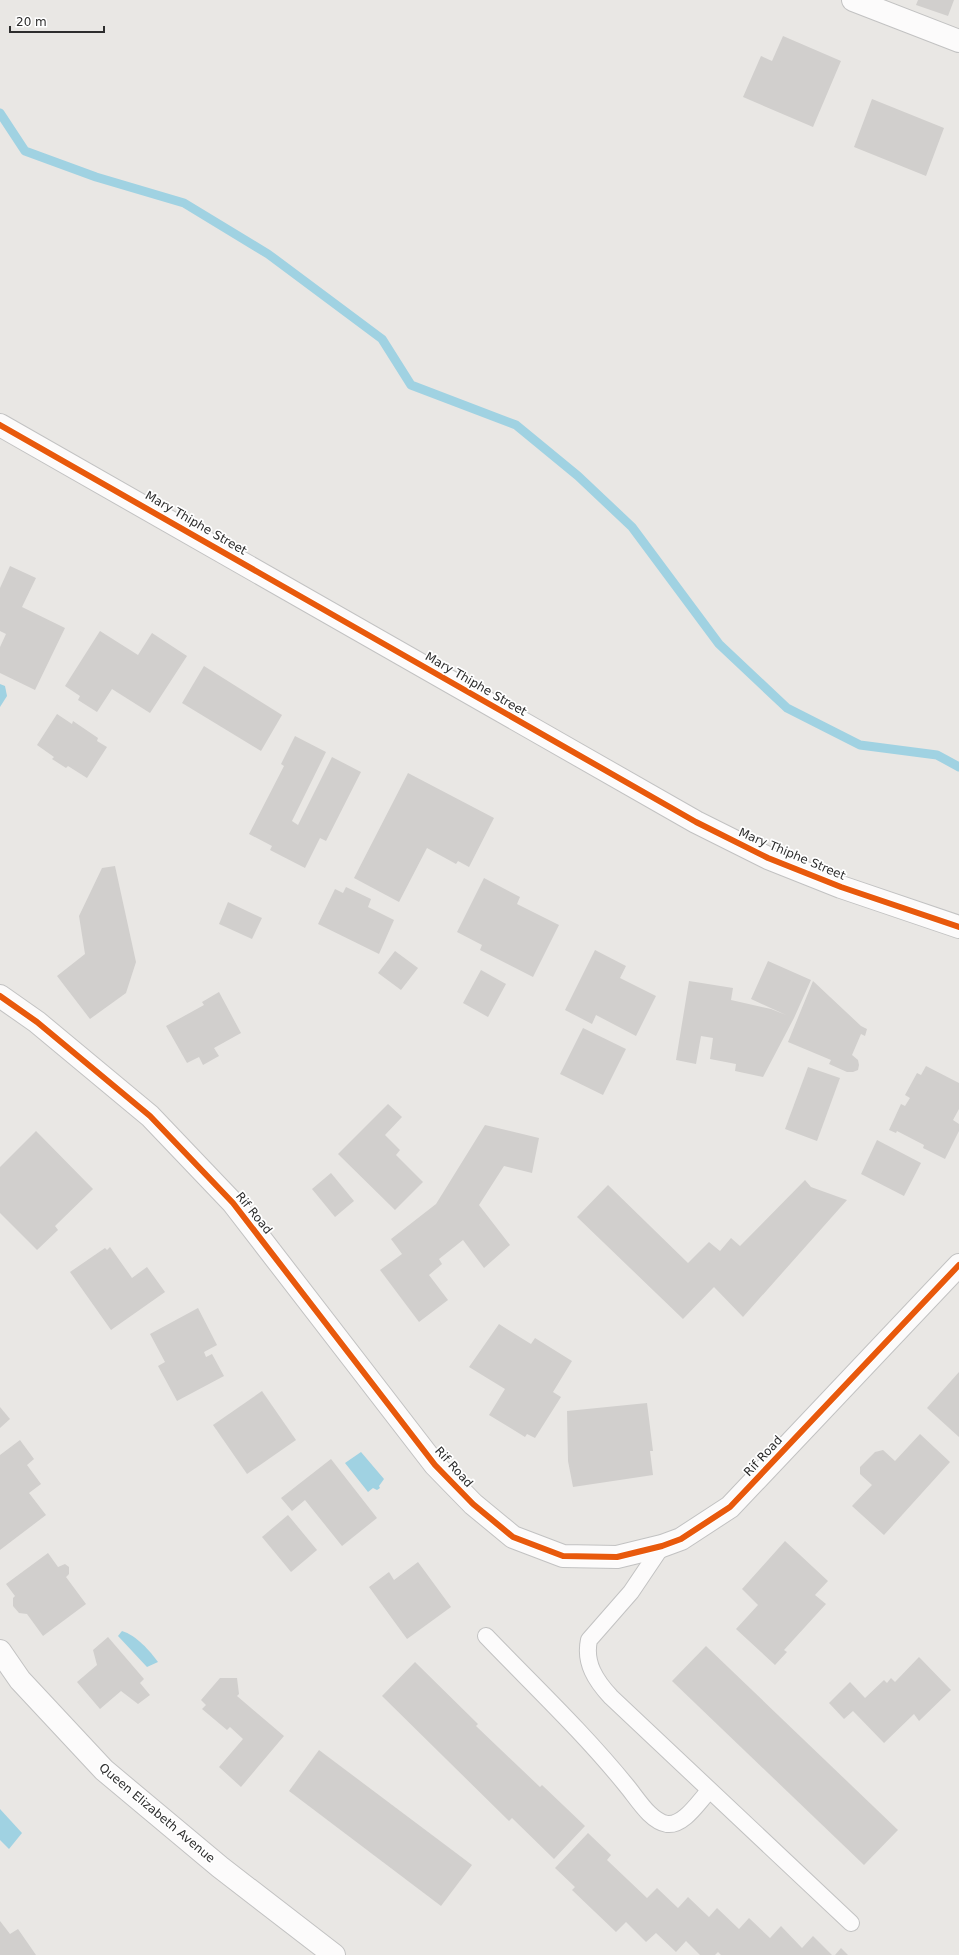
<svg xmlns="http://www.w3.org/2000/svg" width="959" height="1955" viewBox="0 0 959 1955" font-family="'DejaVu Sans',sans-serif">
<rect width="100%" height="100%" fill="#e9e7e4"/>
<!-- water -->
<g fill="#a0d2e2">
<path d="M0,684l5,2 2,10 -7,11z"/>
<path d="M361,1452l23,27 -5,7 1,2 -3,2 -4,-2 -5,4 -23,-29z"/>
<path d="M122,1631c14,4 28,20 36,31l-11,5 -29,-31z"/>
<path d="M0,1809l22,24 -13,16 -9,-9z"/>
</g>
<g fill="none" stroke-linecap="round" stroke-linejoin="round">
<!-- stream -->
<path stroke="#a0d2e2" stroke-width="9" d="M0,113l25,38 71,26 88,26 84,51 114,85 29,46 105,40 62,51 54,51 87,117 68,64 73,37 77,10 22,12"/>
</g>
<!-- building -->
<g fill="#d1cfcd">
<path d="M918,0h36l-6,16 -32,-11z"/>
<path d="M783,36l58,25 -28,66 -70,-30 18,-41 11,5z"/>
<path d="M872,99l72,29 -18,48 -72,-29z"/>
<path d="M10,566l26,12 -14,29 43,21 -30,62 -35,-17v-26l6,-13 -6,-3v-43z"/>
<path d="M100,631l38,24 14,-22 35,23 -37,57 -38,-24 -15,23 -19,-12 2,-4 -15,-10z"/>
<path d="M204,666l78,49 -21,36 -79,-48z"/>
<path d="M57,714l15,10 1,-3 25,17 -1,3 10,6 -20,31 -19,-12 -2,2 -14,-9 2,-2 -17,-12z"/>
<path d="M295,736l31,16 -34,69 6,4 34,-68 29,15 -35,69 -6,-3 -15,30 -35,-18 2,-4 -23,-12 35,-68 -3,-2z"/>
<path d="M408,773l86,45 -25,49 -11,-6 -2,3 -29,-16 -28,54 -45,-24z"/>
<path d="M115,866l21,96 -10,31 -36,26 -33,-43 28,-22 -6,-38 23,-48z"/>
<path d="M484,878l36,19 -3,7 42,21 -26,52 -53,-27 2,-5 -25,-13z"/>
<path d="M346,887l25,12 -3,8 26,13 -15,34 -61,-30 17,-35 8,4z"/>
<path d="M228,902l34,16 -10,21 -33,-15z"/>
<path d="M595,950l31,16 -6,12 36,18 -20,40 -40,-21 -4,9 -27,-14z"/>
<path d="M395,951l23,17 -17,22 -23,-17z"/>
<path d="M768,961l43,19 -17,38 -31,59 -28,-6 1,-7 -26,-5 3,-21 -12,-2 -5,28 -20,-4 13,-79 44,7 -2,12 40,9 15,6 -35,-16z"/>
<path d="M481,970l25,14 -18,33 -25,-14z"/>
<path d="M813,981l48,45 6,3 -2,7 -4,-2 -9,21 6,5 1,5 -1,5 -5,2h-6l-18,-8 2,-4 -43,-18z"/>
<path d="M219,992l22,41 -27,15 5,8 -16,9 -4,-8 -12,6 -21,-37 38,-21 -2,-3z"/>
<path d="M583,1028l43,21 -23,46 -43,-21z"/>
<path d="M926,1066l33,17v26l-6,11 6,4v7l-14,28 -22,-11 1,-3 -27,-14 -1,2 -7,-3 12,-26 4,2 5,-8 -5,-3 12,-22 4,2z"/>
<path d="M808,1067l32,11 -23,63 -32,-12z"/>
<path d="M388,1104l14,13 -17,18 15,15 -4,5 27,27 -28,28 -57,-56z"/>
<path d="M485,1125l54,13 -7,35 -28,-7 -25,39 31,40 -26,23 -21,-28 -24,19 3,5 -13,11 19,25 -29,22 -39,-52 22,-16 -11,-15 45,-35z"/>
<path d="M36,1131l57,58 -38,37 3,4 -21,20 -37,-37v-46z"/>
<path d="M877,1140l44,23 -17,33 -43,-22z"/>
<path d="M331,1173l23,28 -19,16 -23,-28z"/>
<path d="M805,1180l6,7 36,13 -104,117 -29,-30 -31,32 -106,-102 31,-32 80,78 21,-21 11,9 11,-13 9,8z"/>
<path d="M110,1247l22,31 15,-11 18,25 -54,38 -41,-58 35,-24 2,2z"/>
<path d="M198,1308l19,37 -13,7 2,5 6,-3 12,22 -47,25 -19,-35 7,-4 -15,-28z"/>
<path d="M499,1324l32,20 4,-6 37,23 -19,31 8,5 -26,41 -8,-4 -2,3 -36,-22 16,-26 -36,-22z"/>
<path d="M959,1372v65l-32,-29z"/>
<path d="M262,1391l34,49 -49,34 -34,-49z"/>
<path d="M647,1403l6,48h-3l3,24 -80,12 -5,-26 -1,-50z"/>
<path d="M0,1407l10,12 -10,9z"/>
<path d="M920,1434l30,28 -66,73 -32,-29 20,-21 -12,-11v-7l15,-15 8,-2 12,11z"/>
<path d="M20,1440l14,19 -7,6 14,19 -12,9 17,22 -46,35v-95z"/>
<path d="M331,1459l46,59 -35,28 -37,-46 -13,11 -11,-13z"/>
<path d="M288,1515l29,35 -26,22 -29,-35z"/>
<path d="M785,1541l43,40 -13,14 11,9 -42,46 3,2 -12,13 -39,-36 22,-24 -16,-16z"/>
<path d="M48,1553l10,14 7,-3 4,3v7l-3,3 20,27 -43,32 -16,-22 -8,-1 -6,-7v-8l2,-2 -9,-12z"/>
<path d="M418,1562l33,45 -44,32 -38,-52 20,-15 5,8z"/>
<path d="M108,1637l36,42 -4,4 10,12 -12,9 -17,-13 -21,18 -23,-27 20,-17 -4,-15z"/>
<path d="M706,1646l192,184 -34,35 -192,-184z"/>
<path d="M919,1657l32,33 -32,31 -5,-7 -30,29 -31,-32 -9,8 -15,-16 21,-21 15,16 19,-18 3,3 4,-5 4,4z"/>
<path d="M415,1662l63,62 -2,2 64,61 2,-2 43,41 -31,33 -42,-41 -3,3 -127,-125z"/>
<path d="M220,1678h17l2,16 -2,2 47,40 -43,51 -22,-20 24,-28 -13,-12 -3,3 -25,-21 4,-4 -5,-5z"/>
<path d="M319,1750l153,115 -31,41 -152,-115z"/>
<path d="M588,1833l23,22 -4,5 40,38 10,-10 21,20 10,-11 21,20 8,-9 22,21 10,-11 21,20 11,-12 21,22 11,-12 19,19h-111l-3,-3 -3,3h-15l-14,-14 -10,11 -20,-19 -10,9 -20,-20 -10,10 -44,-42 3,-3 -20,-19z"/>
<path d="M0,1921l10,13 8,-5 18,26h-36z"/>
<path d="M841,1948l7,7h-13z"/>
</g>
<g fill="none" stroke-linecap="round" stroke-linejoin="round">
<!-- service casing -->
<g stroke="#c2c2c2" stroke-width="18">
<g id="service">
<path d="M662,1546l-31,46 -42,48c-5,23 7,41 22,57l240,226"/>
<path d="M486,1636c47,49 97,96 140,149 11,13 24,36 41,39 17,2 32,-23 42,-33"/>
</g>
</g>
<!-- minor casing -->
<g stroke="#c2c2c2" stroke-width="24">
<g id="minor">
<path d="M853,0l106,41"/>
<path d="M0,996l37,26 113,94 83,87 202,262 38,39 40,33 50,19 54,1 45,-11 19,-7 49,-32 229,-242"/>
<path d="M0,1651l20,29 84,90 116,97 114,88"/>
</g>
</g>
<!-- tertiary casing -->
<g stroke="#c2c2c2" stroke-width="24">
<path id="tertiary" d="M0,425l696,397 72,36 73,29 118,40"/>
</g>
<!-- service -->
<use href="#service" stroke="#fcfbfb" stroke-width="16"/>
<!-- minor -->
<use href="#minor" stroke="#fcfbfb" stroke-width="22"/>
<!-- tertiary -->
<use href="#tertiary" stroke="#fcfbfb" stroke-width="22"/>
<!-- cycleway casing -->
<g stroke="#fff" stroke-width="8">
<g id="cycleway">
<path d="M0,425l696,397 72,36 73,29 118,40"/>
<path d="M0,996l37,26 113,94 83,87 202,262 38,39 40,33 50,19 54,1 45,-11 19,-7 49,-32 229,-242"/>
</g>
</g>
<!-- cycleway -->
<use href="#cycleway" stroke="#e8590c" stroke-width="6"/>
</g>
<g text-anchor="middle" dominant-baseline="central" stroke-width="3.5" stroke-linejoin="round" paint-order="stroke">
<!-- street labels -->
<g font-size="12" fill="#2d2d2d" stroke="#fff">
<text transform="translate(196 523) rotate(30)">Mary Thiphe Street</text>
<text transform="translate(476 684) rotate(30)">Mary Thiphe Street</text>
<text transform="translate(792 854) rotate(23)">Mary Thiphe Street</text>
<text transform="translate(254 1213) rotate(51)">Rif Road</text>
<text transform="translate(763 1456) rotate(-47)">Rif Road</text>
<text transform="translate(454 1467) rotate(48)">Rif Road</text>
<text transform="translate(157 1813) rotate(40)">Queen Elizabeth Avenue</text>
</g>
</g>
<!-- scale -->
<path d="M10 26v6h94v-6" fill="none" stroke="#2d2d2d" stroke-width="2"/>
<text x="16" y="26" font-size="12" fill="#2d2d2d" stroke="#ffffff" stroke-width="3" paint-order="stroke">20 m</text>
</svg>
